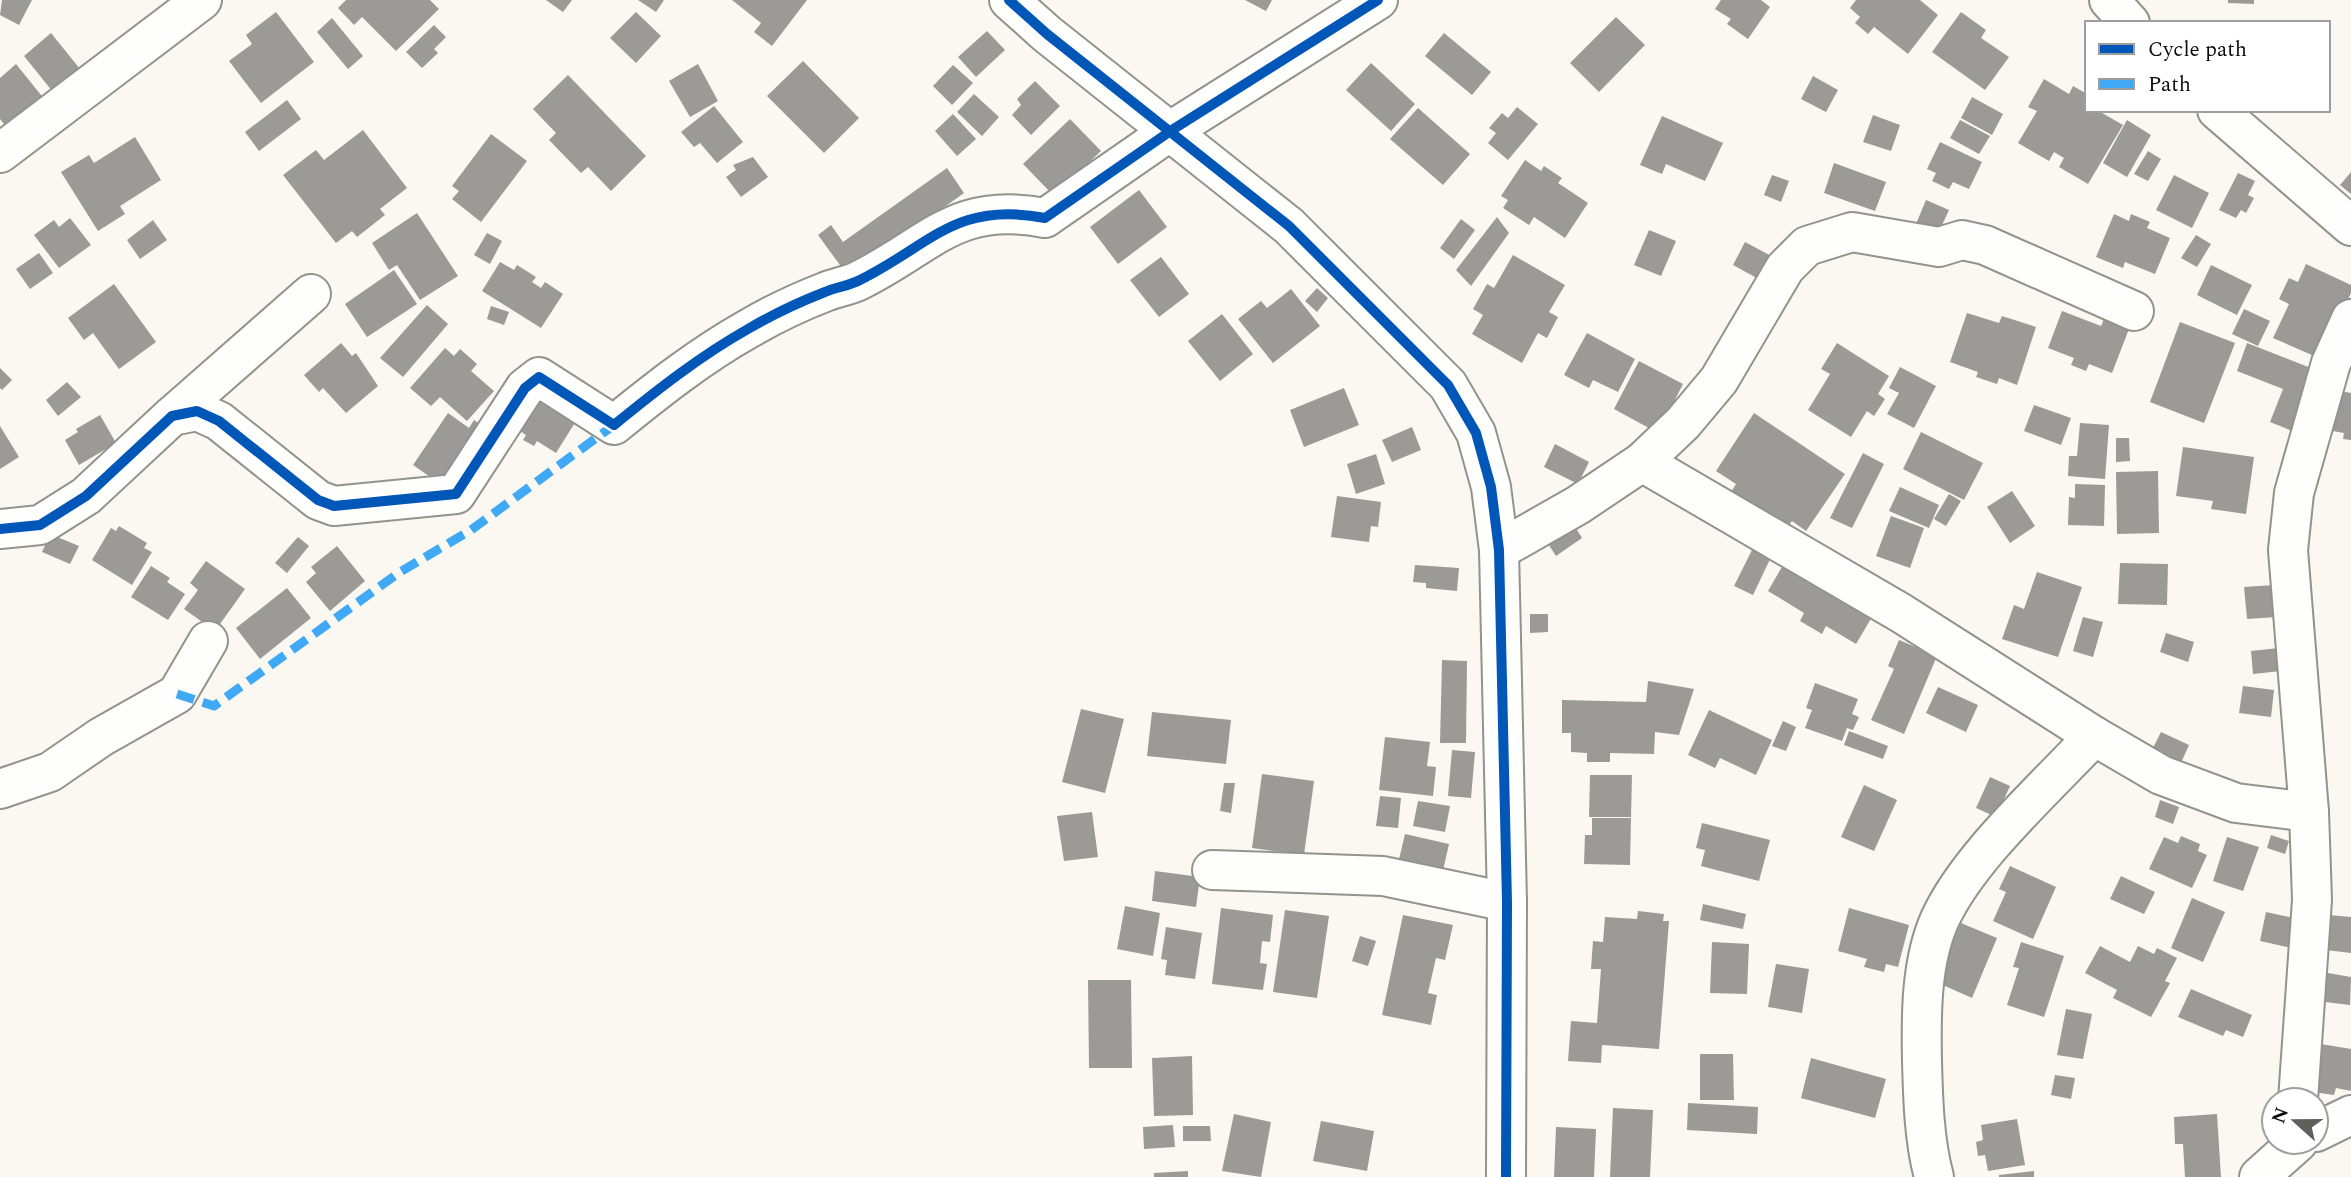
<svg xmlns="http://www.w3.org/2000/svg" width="2351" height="1177" viewBox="0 0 2351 1177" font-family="Spectral,serif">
<rect width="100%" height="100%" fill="#faf8f0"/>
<!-- building -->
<g fill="#9c9a96">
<path d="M2,0h30l-13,25 -19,-10z"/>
<path d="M346,0h84l9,9 -43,42 -34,-34 -8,8 -16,-17z"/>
<path d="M546,0h26l-9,12z"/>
<path d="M638,0h26l-8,12z"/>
<path d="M732,0h75l-35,46 -18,-14 7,-9z"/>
<path d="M1245,0h27l-6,11z"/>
<path d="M1721,0h40l9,7 -22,32 -21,-15 4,-5 -16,-10z"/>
<path d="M1856,0h64l18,15 -30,39 -34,-27 -6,7 -13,-11 5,-6 -10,-9z"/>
<path d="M2228,0h26v4l-26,-1z"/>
<path d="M276,12l38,50 -53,41 -32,-42 23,-17 -6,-9z"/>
<path d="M636,12l25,24 -25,27 -26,-25z"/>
<path d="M1961,12l25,18 -5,8 28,19 -24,33 -53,-38z"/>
<path d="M1616,17l29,28 -46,47 -29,-29z"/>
<path d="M332,18l31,38 -15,13 -31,-37z"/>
<path d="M434,25l12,12 -12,12 4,4 -16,15 -16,-16z"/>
<path d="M987,31l18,19 -29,27 -18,-20z"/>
<path d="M51,33l29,36 -27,23 -29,-36z"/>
<path d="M1444,33l47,39 -19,23 -47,-39z"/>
<path d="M803,61l56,57 -35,35 -57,-57z"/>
<path d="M1371,63l44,41 -24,27 -45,-41z"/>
<path d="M16,64l29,36 -36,30 -9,-11v-41z"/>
<path d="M698,64l20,37 -28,16 -21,-36z"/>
<path d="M953,65l20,18 -21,22 -19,-19z"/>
<path d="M568,75l78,81 -35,35 -23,-24 -7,6 -32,-33 7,-7 -23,-24z"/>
<path d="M1813,76l25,14 -12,22 -25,-13z"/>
<path d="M2044,79l25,15 4,-8 14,8v16h10l26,15 -35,59 -29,-17 5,-9 -10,-6 -5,9 -31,-18 19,-32 -9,-4z"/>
<path d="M1035,81l25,25 -29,29 -19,-20 9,-10 -4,-6z"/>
<path d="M974,94l25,23 -17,19 -25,-24z"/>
<path d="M1972,97l31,17 -11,21 -31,-17z"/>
<path d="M287,100l14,19 -42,32 -14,-19z"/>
<path d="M714,106l29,36 -26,21 -17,-20 -6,4 -13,-15z"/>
<path d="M1517,107l21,17 -30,36 -20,-17 8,-10 -7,-5 13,-15 6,5z"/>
<path d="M1418,108l52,46 -27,31 -53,-46z"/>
<path d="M953,114l23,25 -19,17 -22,-25z"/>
<path d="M1873,115l27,10 -9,26 -28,-9z"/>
<path d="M1662,116l61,27 -18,38 -39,-17 -4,10 -22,-9z"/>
<path d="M1070,119l31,32 -47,45 -31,-32z"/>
<path d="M1960,120l30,16 -11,18 -29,-16z"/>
<path d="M2127,120l24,15 -24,42 -24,-14z"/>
<path d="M363,130l44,58 -27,21 5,6 -28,22 -5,-6 -16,12 -53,-68 33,-25 8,10z"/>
<path d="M491,134l36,27 -46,61 -29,-23 7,-8 -7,-5z"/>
<path d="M135,137l26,43 -41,26 5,8 -27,17 -37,-59 28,-17 5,8z"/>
<path d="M1940,142l42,20 -13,27 -16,-7 -4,7 -17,-8 4,-8 -9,-4z"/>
<path d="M2148,151l13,8 -13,22 -14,-7z"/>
<path d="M753,157l15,20 -27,20 -15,-20 10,-7 -3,-5z"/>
<path d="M1525,160l16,11 3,-5 18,12 -4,5 30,20 -23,35 -31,-21 -5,8 -26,-17 5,-8 -7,-4z"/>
<path d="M1834,163l52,19 -11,29 -51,-18z"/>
<path d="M947,168l17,25 -116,83 -30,-41 13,-10 12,17z"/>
<path d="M2351,172v22l-11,-9z"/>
<path d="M2238,173l17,8 -7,14 6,3 -8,15 -5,-3 -5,8 -17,-8z"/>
<path d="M1772,175l17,6 -8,21 -17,-7z"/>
<path d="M2174,175l35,18 -17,35 -36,-18z"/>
<path d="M1139,190l28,37 -49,37 -28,-37z"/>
<path d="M1926,200l23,10 -11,24 -22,-10z"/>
<path d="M417,213l41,63 -38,24 -23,-35 -8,5 -17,-27z"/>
<path d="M2114,214l15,7 2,-7 19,8 -3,6 23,10 -15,36 -30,-12 -2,6 -27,-11z"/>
<path d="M1497,217l12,16 -38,53 -15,-16z"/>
<path d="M70,218l21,27 -32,23 -25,-33 20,-15 5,7z"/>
<path d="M1461,219l14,11 -21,29 -14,-11z"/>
<path d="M153,220l14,20 -27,19 -13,-19z"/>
<path d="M1649,230l27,11 -15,35 -27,-11z"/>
<path d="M487,233l15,8 -12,23 -16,-9z"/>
<path d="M2196,235l15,9 -14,23 -16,-9z"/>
<path d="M1745,242l32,17 -13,23 -31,-17z"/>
<path d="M39,253l14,20 -23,16 -14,-20z"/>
<path d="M1513,255l52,30 -16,27 9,5 -11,21 -9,-5 -16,30 -50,-29 11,-19 -10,-6 14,-25 7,4z"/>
<path d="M1161,257l28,37 -30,23 -29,-37z"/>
<path d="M500,262l14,8 3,-5 19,12 -4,5 9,6 4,-6 18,12 -22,34 -59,-37z"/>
<path d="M2306,264l45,21v8l-30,66 -48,-21 16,-34 -10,-5 10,-21 9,4z"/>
<path d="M2211,265l41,20 -15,30 -40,-20z"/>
<path d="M394,270l23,34 -50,33 -22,-33z"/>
<path d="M114,284l42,58 -37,27 -26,-36 -9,7 -16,-22z"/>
<path d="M1317,288l11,10 -11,14 -12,-11z"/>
<path d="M1291,289l29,37 -47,37 -35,-44 23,-18 6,7z"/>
<path d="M427,305l21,19 -45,53 -23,-19z"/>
<path d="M491,306l18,6 -5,13 -17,-6z"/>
<path d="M2244,309l26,12 -12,25 -26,-12z"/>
<path d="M2062,311l39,15 3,-7 25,10 -17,44 -23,-9 -3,7 -15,-6 3,-7 -26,-10z"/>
<path d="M1967,313l32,10 3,-7 34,11 -19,58 -18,-7 -2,6 -21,-7 2,-5 -28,-10z"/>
<path d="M1222,314l31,40 -33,27 -32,-40z"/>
<path d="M2180,322l55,21 -31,80 -54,-21z"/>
<path d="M1587,333l48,26 -17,33 -25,-12 -4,8 -25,-13z"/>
<path d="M341,343l11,13 4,-3 22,33 -32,27 -23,-25 -4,4 -15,-17z"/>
<path d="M1837,343l52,33 -11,18 7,5 -11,17 -7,-5 -16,26 -43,-27 22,-36 -9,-5z"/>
<path d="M2247,343l69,27 -24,61 -22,-9 13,-33 -46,-18z"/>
<path d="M445,348l9,8 6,-7 17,15 -6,7 23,20 -27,30 -27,-24 -9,9 -21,-18z"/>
<path d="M1639,361l44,23 -25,49 -44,-24z"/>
<path d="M1900,367l36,19 -22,42 -27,-14 12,-21 -10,-5z"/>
<path d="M0,368l12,12 -10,10 -2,-2z"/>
<path d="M67,382l14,15 -23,19 -12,-16z"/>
<path d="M1344,388l15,37 -55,22 -14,-37z"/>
<path d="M2335,390l16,3v47l-8,-1 1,-6 -17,-3z"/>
<path d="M529,391l47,30 -20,32 -19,-12 -3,5 -11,-6 3,-5 -17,-11z"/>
<path d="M2034,405l37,13 -10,27 -37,-14z"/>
<path d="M448,413l21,15 5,-8 14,10 -42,58 -33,-23z"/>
<path d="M1754,413l91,61 -39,57 -14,-10 -6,8 -55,-37 5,-8 -20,-13z"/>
<path d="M100,415l16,28 -37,22 -14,-25 13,-8 -2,-3z"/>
<path d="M2080,423l29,2 -4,54 -37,-3 1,-20h8z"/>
<path d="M0,426l19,31 -19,12z"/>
<path d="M1412,427l9,23 -29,12 -10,-22z"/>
<path d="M1921,432l62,31 -19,37 -61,-31z"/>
<path d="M2116,438h13l1,23 -14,1z"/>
<path d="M1555,444l34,18 -11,22 -34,-17z"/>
<path d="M2183,447l71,10 -8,57 -35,-5 2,-8 -37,-5z"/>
<path d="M1863,453l21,11 -32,64 -22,-10z"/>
<path d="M1376,454l9,30 -29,10 -9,-30z"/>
<path d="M2158,471l1,62 -42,1 -1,-62z"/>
<path d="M2075,484l30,1 -1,41 -36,-1 1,-28 6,1z"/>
<path d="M1900,487l39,18 -10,23 -40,-17z"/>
<path d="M2012,491l23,35 -25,17 -23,-36z"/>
<path d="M1949,494l12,7 -15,25 -12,-7z"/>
<path d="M1337,496l44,6 -3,25 -7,-1 -2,16 -38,-5z"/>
<path d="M1891,516l33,12 -14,40 -34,-12z"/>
<path d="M1572,522l10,16 -26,18 -11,-17z"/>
<path d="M119,526l28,17 -3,5 8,4 -20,33 -40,-25 19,-32 5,3z"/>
<path d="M50,534l29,12 -9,18 -28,-12z"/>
<path d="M298,537l11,9 -22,27 -12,-10z"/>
<path d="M337,546l28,35 -35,30 -24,-29 10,-9 -5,-6z"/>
<path d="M1754,546l18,9 -19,40 -19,-9z"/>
<path d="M1786,560l89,52 -19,32 -30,-18 -4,8 -22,-13 4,-8 -36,-22z"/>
<path d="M206,561l39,28 -30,42 -31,-22 14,-19 -8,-7z"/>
<path d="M2120,563l48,1 -1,41 -49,-1z"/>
<path d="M1415,565l44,3 -2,23 -31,-3v-5l-13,-1z"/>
<path d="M151,566l19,12 -3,4 18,12 -17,26 -37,-23z"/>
<path d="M2037,572l45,15 -24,70 -56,-18 12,-34 10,4z"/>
<path d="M2274,585l3,32 -30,2 -3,-32z"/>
<path d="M287,588l24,30 -51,41 -24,-31z"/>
<path d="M1530,614h18v18l-18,1z"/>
<path d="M2083,617l20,5 -10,35 -20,-6z"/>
<path d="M2166,633l28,9 -6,20 -28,-10z"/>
<path d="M1899,640l38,16 -33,78 -33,-14 23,-51 -6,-3z"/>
<path d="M2289,647l2,23 -38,4 -2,-23z"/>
<path d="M1442,660l25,1 -1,82h-26z"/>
<path d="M1648,681l46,8 -15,46 -24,-3 -1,22 -44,-1v9h-23v-9l-16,-1v-19h-9v-33l84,2z"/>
<path d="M1815,683l43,16 -6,15 7,3 -6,13 -6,-2 -5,13 -37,-13 7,-18 -6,-2z"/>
<path d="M2243,686l31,4 -3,27 -32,-4z"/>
<path d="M1938,687l40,18 -12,27 -40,-19z"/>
<path d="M1081,709l43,10 -19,74 -43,-11z"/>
<path d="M1709,710l63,30 -16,35 -36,-17 -5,10 -27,-13z"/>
<path d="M1152,712l79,8 -5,44 -79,-8z"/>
<path d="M1783,721l13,6 -10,24 -14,-5z"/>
<path d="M1849,731l39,15 -5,13 -39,-14z"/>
<path d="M2161,732l28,13 -9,20 -29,-13z"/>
<path d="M1385,737l45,5 -3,24 9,1 -3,29 -54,-6z"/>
<path d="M1452,750l23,2 -4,46 -23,-2z"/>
<path d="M1262,774l52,7 -10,74 -52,-7z"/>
<path d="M1590,775h42l-1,42h-42z"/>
<path d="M1990,777l20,9 -14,31 -20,-9z"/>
<path d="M1224,783h11l-4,30 -11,-2z"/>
<path d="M1864,785l33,15 -23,51 -33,-14z"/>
<path d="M1380,796l21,2 -3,30 -22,-2z"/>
<path d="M2160,800l19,7 -6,17 -18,-7z"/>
<path d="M1418,801l32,5 -5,26 -32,-6z"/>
<path d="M1092,812l6,45 -34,4 -7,-45z"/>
<path d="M1592,818h39l-1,47 -46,-1 1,-29h7z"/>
<path d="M1702,823l68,17 -11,41 -58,-15 4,-16 -9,-2z"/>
<path d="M1405,834l44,10 -8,35 -44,-11z"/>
<path d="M2271,835l18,6 -4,13 -18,-6z"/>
<path d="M2181,836l19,8 -2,7 9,4 -15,33 -43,-19 15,-32 14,6z"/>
<path d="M2227,837l32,10 -16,44 -30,-10z"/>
<path d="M2010,866l46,21 -23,52 -40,-18 13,-29 -7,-3z"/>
<path d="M1155,871l45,6 -4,30 -44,-6z"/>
<path d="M2121,876l34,16 -11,22 -34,-15z"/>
<path d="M2192,898l33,14 -22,50 -32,-14z"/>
<path d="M1703,904l43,10 -3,15 -43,-9z"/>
<path d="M1125,906l35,7 -7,43 -36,-7z"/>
<path d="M1221,908l52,7 -3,27 -8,-1 -2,22 7,1 -4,26 -51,-6z"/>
<path d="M1849,908l60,17 -11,42 -12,-3 -2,8 -20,-5 3,-8 -29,-8z"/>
<path d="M1285,910l44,6 -12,82 -44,-6z"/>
<path d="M1638,911l26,3 -1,7h6l-10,128 -57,-4 -1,18 -33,-2 3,-40 26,2 4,-54h-10l2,-28 10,1 2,-25 32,2z"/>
<path d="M2266,912l33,7 -7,29 -32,-7z"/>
<path d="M1403,915l50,10 -8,35 -9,-2 -8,35 9,2 -6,30 -49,-10z"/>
<path d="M2329,915l22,2v36l-25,-3z"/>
<path d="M1961,923l36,15 -25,60 -36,-16z"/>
<path d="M1166,927l36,6 -7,46 -30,-4 2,-15 -6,-1z"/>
<path d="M1360,936l16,5 -8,25 -16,-5z"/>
<path d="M1712,942l37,2 -2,50 -37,-1z"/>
<path d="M2021,942l43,14 -20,61 -37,-12 12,-37 -6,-1z"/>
<path d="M2100,946l30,16 8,-16 16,8 3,-6 20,10 -12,23 5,2 -19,34 -38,-19 4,-8 -32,-17z"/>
<path d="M1776,964l33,5 -7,44 -34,-6z"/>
<path d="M2322,972l29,5 -1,28 -33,-4z"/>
<path d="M1088,980h43l1,88h-43z"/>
<path d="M2191,989l61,26 -9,22 -17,-7 -3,6 -45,-19z"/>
<path d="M2066,1009l26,5 -9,45 -26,-4z"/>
<path d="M2321,1044l30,5v42l-15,-3 -2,7 -21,-3z"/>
<path d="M1700,1054h33l1,46h-34z"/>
<path d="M1192,1056l1,59 -39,1 -2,-58z"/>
<path d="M1811,1058l75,21 -11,39 -74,-20z"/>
<path d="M2055,1075l20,3 -4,21 -20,-4z"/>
<path d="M1688,1103l70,4 -1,27 -70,-4z"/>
<path d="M1613,1108l40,2 -3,67h-40z"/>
<path d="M1234,1114l37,8 -10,55 -39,-6z"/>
<path d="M2217,1114l4,63h-36l-2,-33h-8l-1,-27z"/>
<path d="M2017,1119l8,46 -37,6 -3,-16 -7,1 -2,-14 7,-2 -2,-15z"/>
<path d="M1321,1121l53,10 -7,40 -54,-10z"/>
<path d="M1173,1125l2,22 -31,2 -1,-22z"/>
<path d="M1183,1126h27l1,15h-28z"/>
<path d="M1556,1127l40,2 -2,48h-40z"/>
<path d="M1188,1171v6h-34v-4z"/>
<path d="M2034,1171v6h-35v-2z"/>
</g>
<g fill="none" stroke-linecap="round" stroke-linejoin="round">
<!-- minor casing -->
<g stroke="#93928f" stroke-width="42">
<g id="minor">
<path d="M1009,0l38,34 242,192 159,159 28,48 15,54 8,63 8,352 -1,275"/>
<path d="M2109,0l21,23"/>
<path d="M2217,110l134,116"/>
<path d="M0,153l202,-153"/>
<path d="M172,416l139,-122"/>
<path d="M1642,462l259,151 193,123 67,39 75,28 73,9"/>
<path d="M0,529l40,-4 46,-29 86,-80 25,-5 22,10 99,79 16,6 122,-12 69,-106 14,-11 75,48c43,-35 86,-69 134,-96 24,-14 51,-27 77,-37 11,-5 24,-6 35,-12 72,-36 96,-79 185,-62l127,-88 206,-130"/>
<path d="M1499,550l79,-45 64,-43 41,-39 36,-43 66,-112 22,-22 45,-14 87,15 23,-7 23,5 149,66"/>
<path d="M0,789l50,-17 51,-35 76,-43 31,-53"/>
<path d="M1212,870l171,6 124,26"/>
<path d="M2298,1100l14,-200 -3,-88 -21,-262 6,-57 37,-130 20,-44"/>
<path d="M2316,1132l35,-17"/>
<path d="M1934,1177c-10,-37 -11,-78 -12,-116 -1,-46 -1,-100 18,-142 29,-63 106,-131 154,-183"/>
<path d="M2259,1177l39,-35"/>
</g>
</g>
<!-- minor -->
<use href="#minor" stroke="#fefefd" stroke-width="38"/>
<!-- quiet -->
<path stroke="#3fa9f5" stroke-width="9" stroke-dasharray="18 9" stroke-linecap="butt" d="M177,694l37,12 186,-134 71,-42 143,-105"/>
<!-- cycleway casing -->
<g stroke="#fff" stroke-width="15">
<g id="cycleway">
<path d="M1009,0l38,34 242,192 159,159 28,48 15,54 8,63 8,352 -1,275"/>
<path d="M0,529l40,-4 46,-29 86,-80 25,-5 22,10 99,79 16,6 122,-12 69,-106 14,-11 75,48c43,-35 86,-69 134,-96 24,-14 51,-27 77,-37 11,-5 24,-6 35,-12 72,-36 96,-79 185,-62l127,-88 206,-130"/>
</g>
</g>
<!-- cycleway -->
<use href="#cycleway" stroke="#0057b8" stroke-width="10"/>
</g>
<!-- legend -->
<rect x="2085" y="21" width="245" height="91" fill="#ffffff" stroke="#9e9e9e" stroke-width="2"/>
<rect x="2099" y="44" width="35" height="10" fill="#0057b8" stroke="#9e9e9e" stroke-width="2"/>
<text x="2148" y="56" font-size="21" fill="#0c0c0c">Cycle path</text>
<rect x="2099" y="79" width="35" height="10" fill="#3fa9f5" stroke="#9e9e9e" stroke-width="2"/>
<text x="2148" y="91" font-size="21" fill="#0c0c0c">Path</text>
<!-- north arrow -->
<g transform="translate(2295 1121) rotate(291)"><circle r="33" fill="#ffffff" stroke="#9e9e9e" stroke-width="2"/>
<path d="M0-5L12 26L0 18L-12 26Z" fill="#5f5f5c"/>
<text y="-10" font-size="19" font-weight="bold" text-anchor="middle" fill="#0c0c0c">N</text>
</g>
</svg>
